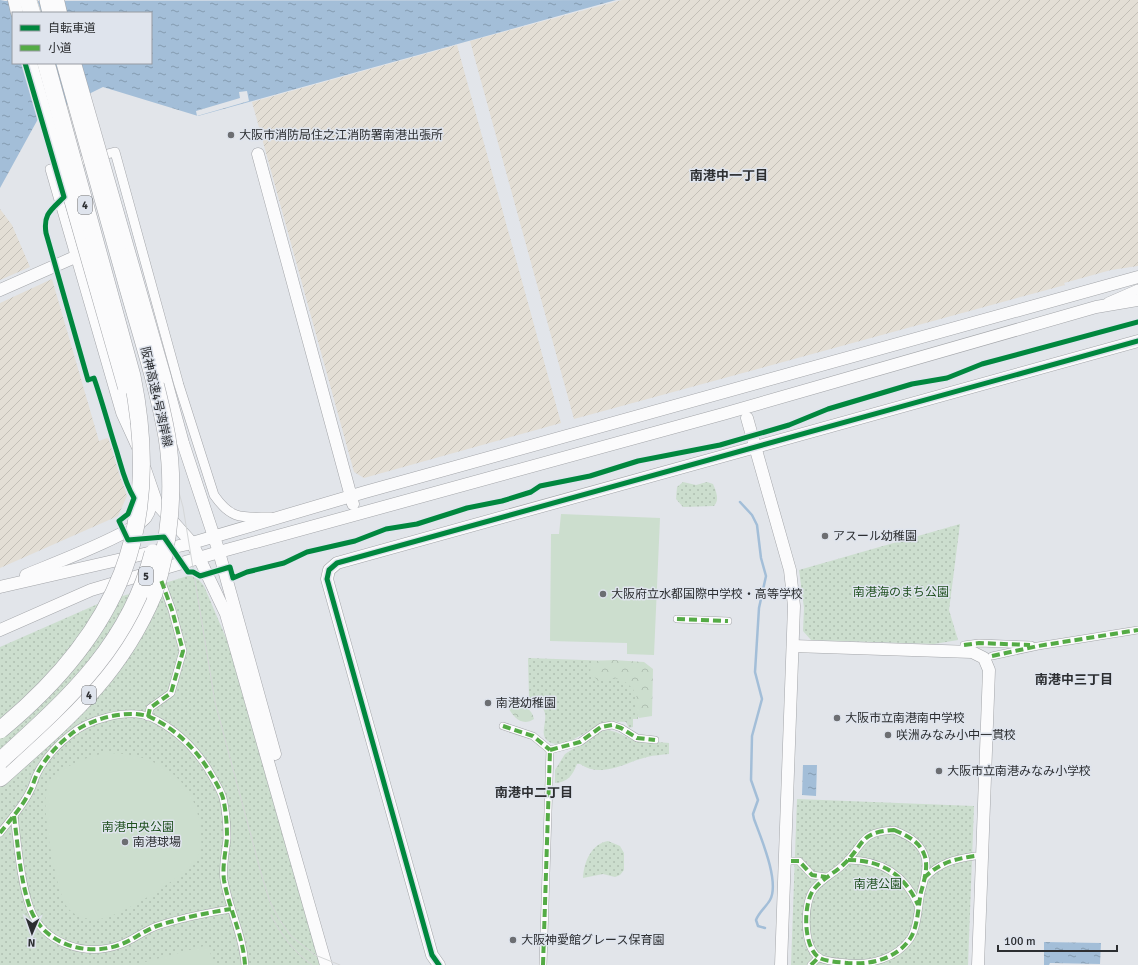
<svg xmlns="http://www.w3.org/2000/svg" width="1138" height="965" viewBox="0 0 1138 965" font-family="Signika,'Noto Sans JP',sans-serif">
<defs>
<pattern id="industrial-furrows" width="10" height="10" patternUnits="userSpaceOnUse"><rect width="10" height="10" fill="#e3ded5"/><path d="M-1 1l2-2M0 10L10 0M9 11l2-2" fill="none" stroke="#c3bfb7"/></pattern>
<pattern id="green-dots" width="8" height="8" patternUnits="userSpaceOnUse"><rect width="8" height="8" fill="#ccdece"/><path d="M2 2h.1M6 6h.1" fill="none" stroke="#afbfb1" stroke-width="1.8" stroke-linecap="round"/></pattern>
<pattern id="forest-crowns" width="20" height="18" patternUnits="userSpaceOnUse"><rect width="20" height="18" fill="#ccdece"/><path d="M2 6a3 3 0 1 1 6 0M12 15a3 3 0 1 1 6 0" fill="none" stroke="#afbfb1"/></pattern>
<pattern id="water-ripples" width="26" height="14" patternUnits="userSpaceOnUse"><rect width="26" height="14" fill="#a3bed8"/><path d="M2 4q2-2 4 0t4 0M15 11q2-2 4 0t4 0" fill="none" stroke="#859bb0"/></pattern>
</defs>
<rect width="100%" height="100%" fill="#e2e5ea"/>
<!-- industrial -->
<g fill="url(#industrial-furrows)">
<path d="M622,0h516v266l-27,4 -47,13 1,2 -491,134 -104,-378z"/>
<path d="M457,45l104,378 -197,55 -10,-6 -102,-370z"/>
<path d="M0,209l12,16 18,42 -30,13z"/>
<path d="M52,279l47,162 8,-3 3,1 17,57 -9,20 -118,52v-265z"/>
</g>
<!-- green -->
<g fill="url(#green-dots)">
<path d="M683,482l13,3 11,-3 6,2c3,7 7,16 1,22l-31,1 -7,-8 1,-12z"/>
<path d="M960,524l-11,86 9,30 -24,4 -123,-4 -8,-9 1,-23 -5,-38z"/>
<path d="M194,574l10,12 28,66 88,313h-320v-318l100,-44z"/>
<path d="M528,658l111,4 -1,57h-5v8l-4,1 -3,-6c-9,-1 -18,-1 -27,3 -12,5 -37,27 -51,16 -10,-7 2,-23 -5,-32 -3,-5 -10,-8 -14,-12z"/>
<path d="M608,730l8,2 17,8 36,3v11c-7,1 -15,1 -22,3 -21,5 -45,22 -67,7h-3c-5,12 -9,18 -22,19v-13l10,-16 36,-23z"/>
<path d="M797,799l177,7 -6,159h-177z"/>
<path d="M608,841l12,5 4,7v17l-4,5 -5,2 -12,-3 -20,4c1,-16 8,-34 25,-37z"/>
</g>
<!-- forest -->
<g fill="url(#forest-crowns)">
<path d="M613,660l31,2 9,7 -1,47 -13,2c-4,-9 -2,-11 -2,-19 -1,-9 -10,-18 -19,-20 -5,-2 -14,1 -20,2l-8,-9 1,-7 6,-4z"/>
<path d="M514,700c9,4 18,9 20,19 -12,8 -21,-2 -26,-12l1,-6z"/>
</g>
<!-- pitch -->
<g fill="#ccdece">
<path d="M561,514l99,4 -6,137 -27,-1v-11l-77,-2 1,-107h8z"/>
<path d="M105,753c47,-1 90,23 95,74 1,9 3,21 -2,30 -9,17 -70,54 -90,60 -4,2 -10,2 -15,2 -10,0 -20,-4 -26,-12 -11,-16 -28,-106 -19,-121 12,-20 36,-28 57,-33z"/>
<path d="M208,945l6,20h-80z"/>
</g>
<!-- water -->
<g fill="url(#water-ripples)" fill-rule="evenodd">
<path d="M0,0l5,1 611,-1 -418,116 -95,-29 -65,32 -38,69zM13,13h138v50h-138z"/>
<path d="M803,765h14l-1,31 -14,-1z"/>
<path d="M1044,942l57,1 -1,21 -50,-1 -1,2h-5z"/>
</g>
<!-- pier -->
<path fill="#e2e5ea" d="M247,91l2,10 -52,15 -1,-5 44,-13 -1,-6z"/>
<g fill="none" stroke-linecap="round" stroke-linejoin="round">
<!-- stream -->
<path stroke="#a3bed8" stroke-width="2.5" d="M740,502l12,13 5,10 4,33 5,18 -7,32 -4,64 7,27 -10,37 -1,44 7,20 -5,14 1,5c7,19 26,63 16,81 -4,7 -11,12 -14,20l2,6 7,2"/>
<!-- pedestrian casing -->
<g stroke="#a3a5a9" stroke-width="8">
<g id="pedestrian">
<path d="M677,619l51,2"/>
<path d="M964,645l15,-2 52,2"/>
<path d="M992,656l46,-10 100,-16"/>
<path d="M148,717l2,-9 21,-15 12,-42 -11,-41 -11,-30"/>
<path d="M503,726l30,10 17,14"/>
<path d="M550,750l30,-8 21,-15 11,-2 9,3 16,10 18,2"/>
<path d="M14,816c4,30 6,63 16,92 13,36 56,49 89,37 13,-4 24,-14 38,-19 24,-8 49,-13 74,-17"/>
<path d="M894,830c12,5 25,11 30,24 5,11 0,28 -3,38 -3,15 -3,35 -11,47 -14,20 -40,26 -62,24 -8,-1 -23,-1 -30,-6 -15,-12 -15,-54 -4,-68 9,-11 21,-16 30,-25 21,-20 15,-32 50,-34z"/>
<path d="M0,833c10,-13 23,-27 30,-42 3,-5 4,-11 7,-17 7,-14 20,-29 33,-39 17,-15 57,-27 80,-18 24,11 44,30 58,52 5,9 12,19 15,29 3,13 4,27 4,40 -1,13 -5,28 -3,42 5,29 19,55 21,85"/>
<path d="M848,860c34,0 57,15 70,45"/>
<path d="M791,861h8l13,14 14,2"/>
<path d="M925,878c14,-15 29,-19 50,-22"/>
<path d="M543,965l7,-215"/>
<path d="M811,965l8,-8"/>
</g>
</g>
<!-- minor casing -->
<g stroke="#a3a5a9" stroke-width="10">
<g id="minor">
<path d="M1108,302l30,-13"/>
<path d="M137,449l-16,-35 -71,-245 65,-17 64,233 35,110c18,26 29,22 57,22"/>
</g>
</g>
<!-- tertiary casing -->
<g stroke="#a3a5a9" stroke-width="13">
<g id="tertiary">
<path d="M14,0l3,13"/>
<path d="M58,0l3,13"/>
<path d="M258,154l95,350"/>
<path d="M0,290l75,-33"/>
<path d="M165,377l18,66 36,109 56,202"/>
<path d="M124,388l7,29"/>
<path d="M747,418l43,152 4,36 -13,359"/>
<path d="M145,469l12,35 35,39 34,71 100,351"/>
<path d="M26,575c24,-10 107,-41 120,-58 5,-7 5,-15 6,-24"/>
<path d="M0,587l192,-44 173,-51 773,-215"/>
<path d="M0,630l91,-40 128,-38 504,-138 373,-107 42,-7"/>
<path d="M793,646l179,6 12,6 5,12 -11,295"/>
<path d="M439,965l-7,-10 -105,-376 2,-9 8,-7 801,-222"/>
</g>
</g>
<!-- motorway casing -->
<g stroke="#a3a5a9" stroke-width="18">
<g id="motorway">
<path d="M28,0l4,13"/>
<path d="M48,0l3,13"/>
<path d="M0,778c66,-59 119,-101 154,-185"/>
</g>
</g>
<!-- pedestrian -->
<use href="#pedestrian" stroke="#fbfbfc" stroke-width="7"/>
<!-- minor -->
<use href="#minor" stroke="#fbfbfc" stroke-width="9"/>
<!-- tertiary -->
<use href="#tertiary" stroke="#fbfbfc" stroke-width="12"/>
<!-- motorway -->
<use href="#motorway" stroke="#fbfbfc" stroke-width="17"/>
<!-- tram -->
<g stroke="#d4d6d7" stroke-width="1">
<path d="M37,0l4,13"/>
<path d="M60,63l123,444 32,195 46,171 9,29 9,17 12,17 24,19 25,10"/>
<path d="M271,915c10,20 22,36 41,50"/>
</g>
<!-- tertiary-bridge casing -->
<g stroke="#a3a5a9" stroke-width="13" stroke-linecap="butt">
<g id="tertiary-bridge">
<path d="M31,63l93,325"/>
<path d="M75,63l90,314"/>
</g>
</g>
<!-- motorway-bridge casing -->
<g stroke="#a3a5a9" stroke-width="18" stroke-linecap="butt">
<g id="motorway-bridge">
<path d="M65,63c19,69 38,138 58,207 15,55 34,111 44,167 8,51 3,107 -13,156"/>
<path d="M0,730c119,-98 163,-202 132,-354l-86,-313"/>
<path d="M0,761c67,-61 130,-116 153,-208"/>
</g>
</g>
<!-- tertiary-bridge -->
<use href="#tertiary-bridge" stroke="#fbfbfc" stroke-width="12"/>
<!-- motorway-bridge -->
<use href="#motorway-bridge" stroke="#fbfbfc" stroke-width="17"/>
<!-- quiet -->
<g stroke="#54ab45" stroke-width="4" stroke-dasharray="8 4" stroke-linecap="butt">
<path d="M677,619l51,2"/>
<path d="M964,645l15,-2 51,2"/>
<path d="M992,656l46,-10 100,-16"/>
<path d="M148,717l2,-9 21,-15 12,-42 -11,-41 -11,-30"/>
<path d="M503,726l30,10 17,14"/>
<path d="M550,750l30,-8 21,-15 11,-2 9,3 16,10 18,2"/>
<path d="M14,816c4,30 6,63 16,92 13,36 56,49 89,37 13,-4 24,-14 38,-19 24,-8 49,-13 74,-17"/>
<path d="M894,830c12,5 25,11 30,24 5,11 0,28 -3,38 -3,15 -3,35 -11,47 -14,20 -40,26 -62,24 -8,-1 -23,-1 -30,-6 -15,-12 -15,-54 -4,-68 9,-11 21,-16 30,-25 21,-20 15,-32 50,-34z"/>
<path d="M0,833c10,-13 23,-27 30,-42 3,-5 4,-11 7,-17 7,-14 20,-29 33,-39 17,-15 57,-27 80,-18 24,11 44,30 58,52 5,9 12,19 15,29 3,13 4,27 4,40 -1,13 -5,28 -3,42 5,29 19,55 21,85"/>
<path d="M848,860c34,0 57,15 70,45"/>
<path d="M791,861h8l13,14 14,2"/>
<path d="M924,878c15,-15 30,-19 51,-22"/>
<path d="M543,965l7,-215"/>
<path d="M811,965l8,-8"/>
</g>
<!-- cycleway casing -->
<g stroke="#dfe4ed" stroke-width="8">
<g id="cycleway">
<path d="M25,63l39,134c-13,13 -21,17 -18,36l42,147 6,-2c8,23 14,46 21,68 6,18 9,36 19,52l-6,16 -9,7 9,19 36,-3 24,35h5l7,4 30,-9 3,11 14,-6 37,-9 23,-11 48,-11 31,-12 31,-5 50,-16 35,-7 29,-9 9,-6 50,-10 48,-15 82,-16 69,-20 39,-16 84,-25 35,-6 35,-14 156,-42"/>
<path d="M439,965l-7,-10 -105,-376 2,-9 8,-7 801,-222"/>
</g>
</g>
<!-- cycleway -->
<use href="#cycleway" stroke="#00873e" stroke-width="5"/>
</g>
<!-- markers -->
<g fill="#6c6e72" stroke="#dfe4ed" stroke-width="1.5">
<circle cx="231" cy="135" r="4"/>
<circle cx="825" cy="536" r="4"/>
<circle cx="603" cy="594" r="4"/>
<circle cx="488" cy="703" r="4"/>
<circle cx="837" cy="718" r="4"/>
<circle cx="888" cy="735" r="4"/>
<circle cx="939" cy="771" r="4"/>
<circle cx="125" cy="842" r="4"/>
<circle cx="513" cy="940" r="4"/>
</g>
<g text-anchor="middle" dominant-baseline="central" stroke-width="3" stroke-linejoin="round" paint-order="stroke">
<!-- shield labels -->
<g fill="#dfe4ed" stroke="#626569" stroke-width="1">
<rect x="78" y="196" width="14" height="18" rx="3"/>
<rect x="139" y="567" width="14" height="18" rx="3"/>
<rect x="82" y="686" width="14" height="18" rx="3"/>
</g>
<g font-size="11" font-weight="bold" fill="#2c2e31">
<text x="85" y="205">4</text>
<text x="146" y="576">5</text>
<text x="89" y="695">4</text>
</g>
<!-- poi labels -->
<g font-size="12" fill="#2c2e31" stroke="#dfe4ed" text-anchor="start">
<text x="239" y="135">大阪市消防局住之江消防署南港出張所</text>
<text x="833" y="536">アスール幼稚園</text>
<text x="611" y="594">大阪府立水都国際中学校・高等学校</text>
<text x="496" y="703">南港幼稚園</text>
<text x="845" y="718">大阪市立南港南中学校</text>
<text x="896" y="735">咲洲みなみ小中一貫校</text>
<text x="947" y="771">大阪市立南港みなみ小学校</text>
<text x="133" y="842">南港球場</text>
<text x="521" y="940">大阪神愛館グレース保育園</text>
</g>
<!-- street labels -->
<g font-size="12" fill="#2c2e31" stroke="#dfe4ed">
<text transform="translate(156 397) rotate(77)">阪神高速4号湾岸線</text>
</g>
<!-- park labels -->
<g font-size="12" fill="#1f501f" stroke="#dfe4ed">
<text x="901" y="592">南港海のまち公園</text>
<text x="138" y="827">南港中央公園</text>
<text x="878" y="884">南港公園</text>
</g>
<!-- neighbourhood labels -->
<g font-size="13" font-weight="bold" fill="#2c2e31" stroke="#dfe4ed">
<text x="729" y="176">南港中一丁目</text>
<text x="1074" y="680">南港中三丁目</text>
<text x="534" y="793">南港中二丁目</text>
</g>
</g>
<!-- legend -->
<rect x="12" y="12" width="140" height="52" fill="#dfe4ed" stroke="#979ba2"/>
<rect x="20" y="25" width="20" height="6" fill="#00873e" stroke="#979ba2"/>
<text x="48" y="32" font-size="12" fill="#2c2e31">自転車道</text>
<rect x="20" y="45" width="20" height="6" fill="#54ab45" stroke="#979ba2"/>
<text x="48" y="52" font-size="12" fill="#2c2e31">小道</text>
<!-- north arrow -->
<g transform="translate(32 933) rotate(182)" stroke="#dfe4ed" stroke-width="3" paint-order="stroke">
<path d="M0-3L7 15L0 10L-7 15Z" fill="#2c2e31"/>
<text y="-6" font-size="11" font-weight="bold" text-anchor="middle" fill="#2c2e31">N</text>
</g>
<!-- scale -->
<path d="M998 945v6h119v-6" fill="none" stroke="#2c2e31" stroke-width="2"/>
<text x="1004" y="945" font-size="12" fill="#2c2e31" stroke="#dfe4ed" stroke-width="3" paint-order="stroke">100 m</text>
</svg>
